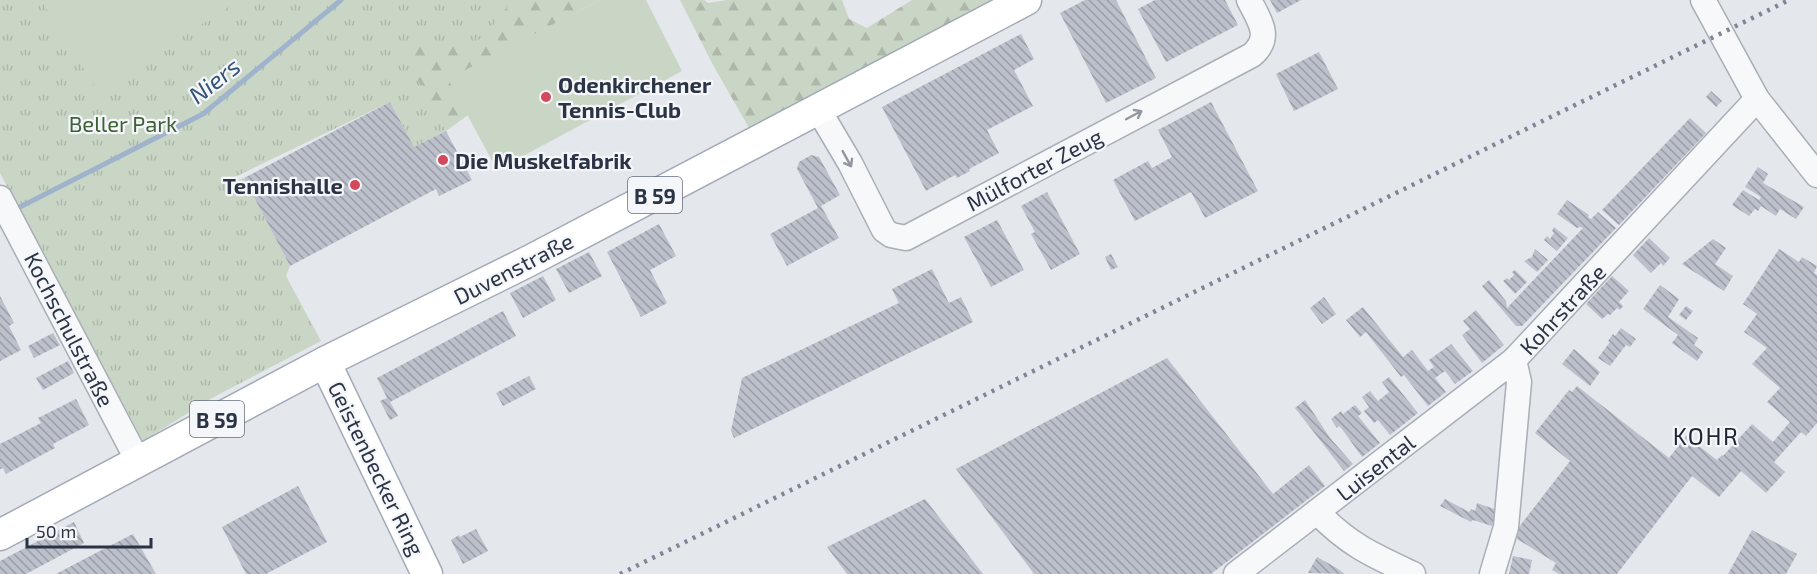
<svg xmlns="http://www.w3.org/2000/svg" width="1817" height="574" viewBox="0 0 1817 574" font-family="'Exo 2',sans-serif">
<defs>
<pattern id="grass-tufts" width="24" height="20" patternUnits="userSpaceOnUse" patternTransform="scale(1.5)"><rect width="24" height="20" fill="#c9d6c5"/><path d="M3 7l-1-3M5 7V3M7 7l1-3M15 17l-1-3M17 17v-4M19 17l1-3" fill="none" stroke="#adb8ab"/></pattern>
<pattern id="forest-firs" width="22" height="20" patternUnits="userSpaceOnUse" patternTransform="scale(1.5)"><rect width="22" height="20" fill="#c9d6c5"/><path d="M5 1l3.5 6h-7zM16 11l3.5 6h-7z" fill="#adb8ab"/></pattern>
<pattern id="building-back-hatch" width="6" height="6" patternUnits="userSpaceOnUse" patternTransform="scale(1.5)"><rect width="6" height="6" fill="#bbc0ca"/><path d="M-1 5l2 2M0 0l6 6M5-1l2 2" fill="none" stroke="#989da6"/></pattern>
</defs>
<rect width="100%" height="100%" fill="#e4e7ec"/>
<!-- grass -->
<path fill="url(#grass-tufts)" d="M0,0h587l-165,86 24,45 -32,16 -24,-45 -157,76 2,3 9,-3 46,88 -4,10 35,65 -109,57 -69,43 -143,-268z"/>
<!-- forest -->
<g fill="url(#forest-firs)">
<path d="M512,0h34l4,7 7,-7h43l-151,79 19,36 -22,16 -41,-73 13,-19c14,3 37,10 52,6 16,-6 32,-32 42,-45z"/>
<path d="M680,0h24l4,3 19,-3h115l7,19 18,9 45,-28h89l-249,133 -39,-68z"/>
</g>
<!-- garden -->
<g fill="#c9d6c5">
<path d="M41,0h199l-143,90z"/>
<path d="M600,0h46l36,71 -185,99 -49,-91z"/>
</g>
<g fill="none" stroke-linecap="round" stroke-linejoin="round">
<!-- stream -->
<path stroke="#9fb4cc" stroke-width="5" d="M14,210l189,-96 138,-114"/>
</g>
<!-- building -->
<g fill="url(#building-back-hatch)">
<path d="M1085,0h31l40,78 -50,25 -46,-90z"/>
<path d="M1155,0h70l13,25 -72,37 -28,-53z"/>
<path d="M1270,0h31l-24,13z"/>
<path d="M1021,34l13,25 -20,11 19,36 -46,24 12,23 -30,16 1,2 -13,7 -2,-3 -29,16 -44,-84z"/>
<path d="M1319,52l19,37 -44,22 -18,-37z"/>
<path d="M1711,91l11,10 -6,6 -10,-10z"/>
<path d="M390,102l24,45 32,-16 26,49 -33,16 -3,-7 -146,77 -46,-88z"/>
<path d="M1211,102l47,89 -53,27 -14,-26 -56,29 -22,-41 35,-19 4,7 20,-11 -14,-27z"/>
<path d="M1690,118l16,15 -87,92 -17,-15z"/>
<path d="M811,155l8,2 21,38 -19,11 18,32 -52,28 -17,-32 48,-26 -21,-39 2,-7z"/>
<path d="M1758,167l10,7 -5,9 41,24 -8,12 -16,-10 -4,7 -15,-10 -3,5 -3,-2 -6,7 -17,-11 11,-15 16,10 2,-3 -16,-10z"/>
<path d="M1047,192l33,62 -29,16 -20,-36 4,-2 -14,-26z"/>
<path d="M1567,200l22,15 -1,2 3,2 7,-7 18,16 -94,98h-6l-34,-40 7,-6 17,21 1,7 76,-80 -3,-1 -3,1 -20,-14z"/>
<path d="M997,220l27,50 -33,17 -27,-50z"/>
<path d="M659,224l17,32 -26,14 17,33 -26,14 -34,-65z"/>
<path d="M1554,227l14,11 -11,13 -13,-11 3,-4 3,3 4,-6 -2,-2z"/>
<path d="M1649,238l21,20 -7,8 -2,-3 -10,10 -18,-18z"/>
<path d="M1713,239l13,9 -11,16 18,12 -9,15 -42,-27z"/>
<path d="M1535,249l13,11 -11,12 -13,-11 8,-4z"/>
<path d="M1779,249l20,13 3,-5 15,9 -3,7 3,2v148l-11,13 -5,-4 -27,30 11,10 -19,21 -25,-22 -22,26 -27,-21 -75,98h-58l-7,-4 4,-7 -39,-24 2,-12 51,-66 -35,-28 34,-43 3,2 5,-6 92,72 17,-22 31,24 5,-5 1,1 29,-32 21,18 17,-20 -23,-20 13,-14 -28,-24 15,-16 -23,-16 13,-18 -14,-10z"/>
<path d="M589,252l13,24 -33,17 -13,-24z"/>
<path d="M1111,254l7,13 -7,3 -6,-13z"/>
<path d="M932,269l17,34 12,-6 12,25 -239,116 -3,-7 11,-53 157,-75 -7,-14z"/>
<path d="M1515,270l12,12 -12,12 -12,-13 4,-3 2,2 5,-5 -2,-3z"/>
<path d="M543,276l13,24 -33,18 -13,-25z"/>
<path d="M1612,276l17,15 -10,11 4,4 -3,4 -3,-2 -7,7 -2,-1 -6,5 -16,-15z"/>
<path d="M1660,285l19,14 -11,18 30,21 -4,7 9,7 -6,9 -25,-18 6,-8 -35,-26z"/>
<path d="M0,296l14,27 -5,3 12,24 -21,11z"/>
<path d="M1324,297l12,17 -14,10 -12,-16z"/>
<path d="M1686,306l7,5 -7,9 -7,-5z"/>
<path d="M1363,307l40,50 9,-7 16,21 6,-4 -5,-7 22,-16 22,27 -18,13 -10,-13 -10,7 11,14 -18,14 -24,-31 -3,2 -35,-45 -6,5 -14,-17z"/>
<path d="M1476,310l28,35 -22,18 -20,-28 8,-6 -7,-8z"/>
<path d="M503,311l13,25 -126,66 8,14 -8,4 -10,-19 7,-3 -10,-20z"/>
<path d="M1621,328l15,11 -6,8 -4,-2 -16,21 -12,-8 12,-16 -2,-1 5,-7 2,2z"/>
<path d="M53,333l7,12 -26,13 -6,-12z"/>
<path d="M1574,349l26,23 -10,14 -28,-22z"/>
<path d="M1167,358l106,136 36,-29 16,21 -114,88h-177l-78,-105z"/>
<path d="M68,361l6,12 -31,17 -7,-12z"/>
<path d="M529,376l7,13 -33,17 -7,-13z"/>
<path d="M1389,377l29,36 -28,22 -12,-15 -4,3 -10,-12 5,-4 -7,-10 8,-6 8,10 11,-9 -7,-10z"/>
<path d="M76,399l13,26 -36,19 2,4 -49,26 -3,-6 -3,1v-25l41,-21 -3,-5z"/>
<path d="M1305,400l25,38 23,26 -9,7 -49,-63z"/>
<path d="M1355,405l7,8 -4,3 22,27 -18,14 -20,-28 -3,-3 -2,2 -6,-9 10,-8 2,3z"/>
<path d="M298,486l29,56 -61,32h-20l-24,-47z"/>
<path d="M925,499l58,75h-136l-20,-27z"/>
<path d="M1445,499l24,13 2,-3 4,2 2,-8 20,7 -5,16 -19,-6 -2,2 -31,-16z"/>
<path d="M74,522l10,21 -58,31h-26v-13z"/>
<path d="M476,529l12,22 -25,13 -12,-24 8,-5 1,2z"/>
<path d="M1752,530l45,24 -11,20h-58z"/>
<path d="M133,534l23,40h-100l36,-19z"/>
<path d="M1513,556l19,4 -3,14h-20z"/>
<path d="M1317,557l18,10 10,7 -37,-1z"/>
</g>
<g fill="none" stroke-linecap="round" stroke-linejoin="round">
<!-- minor casing -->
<g stroke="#a9aeb7" stroke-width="27">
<g id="minor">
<path d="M1703,0l54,99 60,76"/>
<path d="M818,109l32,54 34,67 7,5 15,3 346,-183c21,-18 7,-35 -3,-55"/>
<path d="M0,198l138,263"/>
<path d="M1317,512c32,33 55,43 96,62"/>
<path d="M1236,574l278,-214"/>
<path d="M1492,574l14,-47 13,-145 -5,-22 243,-261"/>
</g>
</g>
<!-- major casing -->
<g stroke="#a3abb8" stroke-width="33">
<g id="major">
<path d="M325,362l102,212"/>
<path d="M0,535l325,-173 204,-101 497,-261"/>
</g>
</g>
<!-- minor -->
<use href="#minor" stroke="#f7f8fa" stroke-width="24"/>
<!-- major -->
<use href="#major" stroke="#fff" stroke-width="30"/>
<!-- rail -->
<path stroke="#7d8696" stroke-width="4.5" stroke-dasharray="3 6" stroke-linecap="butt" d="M620,574l1169,-574"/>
</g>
<!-- one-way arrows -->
<defs><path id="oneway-shaft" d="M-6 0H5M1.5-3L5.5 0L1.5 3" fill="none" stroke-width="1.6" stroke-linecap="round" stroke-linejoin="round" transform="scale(1.5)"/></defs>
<g stroke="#9196a0">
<use href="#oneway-shaft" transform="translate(1134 115) rotate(-28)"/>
<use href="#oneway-shaft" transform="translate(847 159) rotate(61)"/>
</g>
<!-- markers -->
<g fill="#d1495b" stroke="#f4f6f9" stroke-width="2">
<circle cx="546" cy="97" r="6"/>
<circle cx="443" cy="160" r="6"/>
<circle cx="355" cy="185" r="6"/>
</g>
<g text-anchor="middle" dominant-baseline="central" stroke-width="4.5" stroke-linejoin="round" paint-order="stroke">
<!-- shield labels -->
<g fill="#f4f6f9" stroke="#676e7b" stroke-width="1.5">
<rect x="628" y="177" width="54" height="36" rx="4.5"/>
<rect x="190" y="401" width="54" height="36" rx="4.5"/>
</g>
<g font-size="21" font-weight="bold" fill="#2b3445">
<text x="655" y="195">B 59</text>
<text x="217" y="419">B 59</text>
</g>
<!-- poi labels -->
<g font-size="22" font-weight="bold" fill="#2b3445" stroke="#f4f6f9" text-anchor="start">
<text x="558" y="84">Odenkirchener<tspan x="558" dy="25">Tennis-Club</tspan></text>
<text x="455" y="160">Die Muskelfabrik</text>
<text x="343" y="185" text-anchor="end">Tennishalle</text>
</g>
<!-- park labels -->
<g font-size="22" fill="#3f6138" stroke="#f4f6f9">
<text x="123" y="123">Beller Park</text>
</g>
<!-- street labels -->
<g font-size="22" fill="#2b3445" stroke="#f4f6f9">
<text transform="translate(1034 169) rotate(-28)">Mülforter Zeug</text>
<text transform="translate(513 268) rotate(-27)">Duvenstraße</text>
<text transform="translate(1562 309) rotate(-47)">Kohrstraße</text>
<text transform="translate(70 329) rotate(63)">Kochschulstraße</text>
<text transform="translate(1375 467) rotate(-38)">Luisental</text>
<text transform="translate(377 468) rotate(64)">Geistenbecker Ring</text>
</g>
<!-- water labels -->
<g font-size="24" font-style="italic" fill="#34527a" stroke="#f4f6f9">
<text transform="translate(214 80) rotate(-38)">Niers</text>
</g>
<!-- neighbourhood labels -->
<g font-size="24" letter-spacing="1.5" fill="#1d2536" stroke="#f4f6f9">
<text x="1706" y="435">KOHR</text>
</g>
</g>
<!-- scale -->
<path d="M27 538v9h124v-9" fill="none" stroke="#2b3445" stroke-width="3"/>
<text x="36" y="538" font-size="18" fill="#2b3445" stroke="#f4f6f9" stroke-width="4.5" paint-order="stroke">50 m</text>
</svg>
